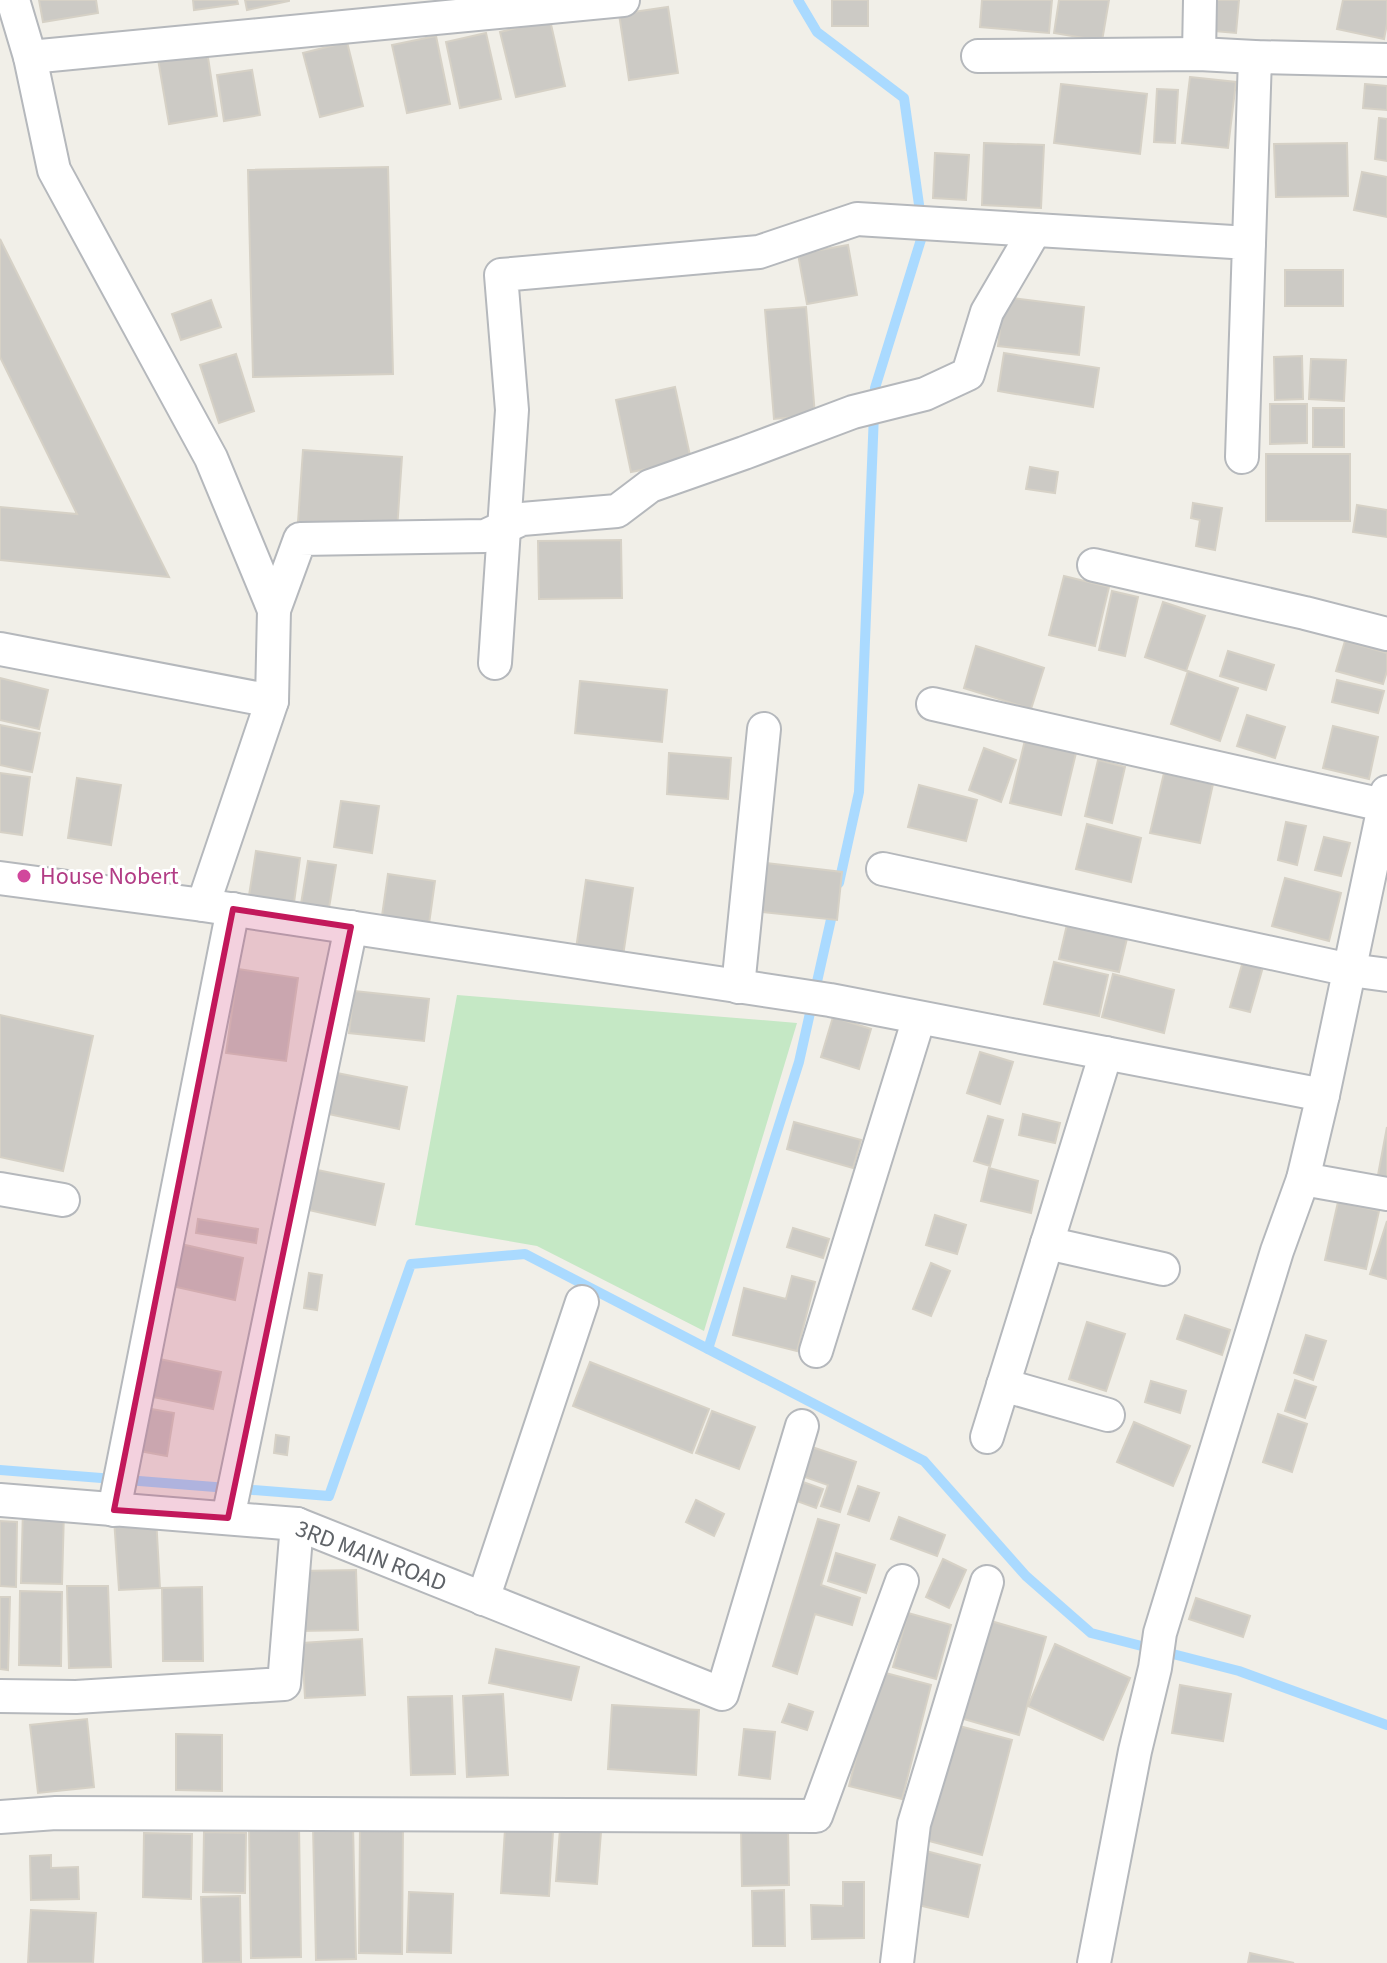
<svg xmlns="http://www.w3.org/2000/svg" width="1387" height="1963" viewBox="0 0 1387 1963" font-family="'Source Sans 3',sans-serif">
<rect width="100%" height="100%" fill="#f1efe8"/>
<!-- green -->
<path fill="#c5e8c5" d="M457,995l340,28 -93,308 -167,-85 -122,-21z"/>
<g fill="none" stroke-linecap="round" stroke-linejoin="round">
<!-- stream -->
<g stroke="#aadaff" stroke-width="10">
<path d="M798,0l19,32 87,66 19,135 -48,155 -16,404 -20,91"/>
<path d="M708,1349l91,-287 35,-156"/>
<path d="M0,1470l329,26 82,-232 114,-10 399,207 102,115 65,57 148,38 148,54"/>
</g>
</g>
<!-- building -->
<g fill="#cccac5" stroke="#d6d1c6" stroke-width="2">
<path d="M39,0h57l2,13 -55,9z"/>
<path d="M193,0h44l1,4 -44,6z"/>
<path d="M245,0h44v1l-42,9z"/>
<rect x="832" y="0" width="36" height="26"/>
<path d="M982,0h70l-3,33 -69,-6z"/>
<path d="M1059,0h50l-7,41 -48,-8z"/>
<path d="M1206,0h33l-3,33 -33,-3z"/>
<path d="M1343,0h44v24l-3,15 -47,-10z"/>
<path d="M668,7l10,66 -49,7 -10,-66z"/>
<path d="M550,20l15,66 -49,11 -16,-65z"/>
<path d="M486,33l15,66 -41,9 -14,-66z"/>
<path d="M436,36l14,68 -43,9 -15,-68z"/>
<path d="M347,42l16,64 -43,11 -17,-64z"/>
<path d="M207,51l10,65 -48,8 -11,-65z"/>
<path d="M252,70l8,45 -36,6 -7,-46z"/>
<path d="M1190,77l46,5 -8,66 -46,-5z"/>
<path d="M1061,84l86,10 -7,60 -86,-11z"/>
<path d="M1365,84l22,2v24l-24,-2z"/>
<path d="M1157,89l21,1 -3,53 -21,-1z"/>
<path d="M1379,118l8,1v42l-12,-2z"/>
<path d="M984,143l60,2 -3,63 -59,-3z"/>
<path d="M1347,143l1,53 -72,1 -2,-53z"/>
<path d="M935,153l34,2 -3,45 -33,-2z"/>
<path d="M388,167l5,207 -140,3 -5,-207z"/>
<path d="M1362,172l25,5v40l-33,-7z"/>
<path d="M0,239l169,338 -169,-17v-53l77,7 -77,-157z"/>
<path d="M848,245l9,50 -50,9 -9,-50z"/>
<rect x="1285" y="270" width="58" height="36"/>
<path d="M1004,297l80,10 -5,48 -81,-9z"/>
<path d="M211,300l10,27 -40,13 -9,-26z"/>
<path d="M806,307l9,108 -41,4 -9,-109z"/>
<path d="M1004,353l95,15 -6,39 -95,-16z"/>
<path d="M236,354l18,57 -35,12 -19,-58z"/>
<path d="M1302,356l1,43 -28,1 -1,-43z"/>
<path d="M1311,359l35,1 -2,41 -35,-2z"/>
<path d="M675,387l16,73 -60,12 -15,-72z"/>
<path d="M1270,404h37v39l-37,1z"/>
<rect x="1313" y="408" width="31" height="39"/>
<path d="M303,450l99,7 -5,73 -99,-8z"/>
<rect x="1266" y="454" width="84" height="67"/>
<path d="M1030,467l28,5 -3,21 -29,-4z"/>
<path d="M1193,503l29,5 -7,42 -19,-4 4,-26 -9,-2z"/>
<path d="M1357,505l30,5v27l-34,-5z"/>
<path d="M621,540l1,58 -83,1 -1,-58z"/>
<path d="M1064,576l45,11 -14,59 -46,-11z"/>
<path d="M1112,591l26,6 -13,59 -26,-6z"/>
<path d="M1163,602l42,14 -19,55 -41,-14z"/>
<path d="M1345,641l42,12v18l-4,13 -47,-13z"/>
<path d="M976,646l68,22 -13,41 -67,-21z"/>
<path d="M1228,651l46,14 -8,25 -46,-14z"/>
<path d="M1188,671l50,17 -18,53 -49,-17z"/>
<path d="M0,678l48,12 -9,39 -39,-9z"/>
<path d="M1337,680l47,11 -6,22 -46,-11z"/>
<path d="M580,681l87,9 -5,52 -87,-9z"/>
<path d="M1247,715l38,12 -10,31 -38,-12z"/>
<path d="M0,725l40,8 -8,39 -32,-7z"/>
<path d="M1333,726l45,11 -9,42 -46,-11z"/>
<path d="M1025,740l51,13 -15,62 -51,-12z"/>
<path d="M984,748l32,12 -15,42 -32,-12z"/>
<path d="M669,753l62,5 -3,41 -61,-5z"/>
<path d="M1098,760l27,7 -13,56 -27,-7z"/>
<path d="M0,773l30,4 -8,58 -22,-3z"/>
<path d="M1164,773l49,11 -13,59 -50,-10z"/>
<path d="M77,778l44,7 -10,60 -43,-7z"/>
<path d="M919,785l58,15 -11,41 -58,-14z"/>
<path d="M341,801l38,5 -7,47 -38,-6z"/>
<path d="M1286,822l20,4 -9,39 -19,-5z"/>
<path d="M1087,824l54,14 -10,44 -55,-13z"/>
<path d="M1324,837l26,6 -9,33 -26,-6z"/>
<path d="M256,851l44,7 -7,52 -45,-8z"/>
<path d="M308,861l28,4 -7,43 -28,-4z"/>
<path d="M766,863l76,9 -5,48 -76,-8z"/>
<path d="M388,874l47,7 -7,50 -47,-8z"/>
<path d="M1285,878l56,15 -12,48 -57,-15z"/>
<path d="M586,880l47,8 -10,68 -47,-7z"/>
<path d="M1069,916l60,14 -10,42 -60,-13z"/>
<path d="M1243,961l20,6 -13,45 -20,-5z"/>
<path d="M1054,962l54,13 -9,41 -55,-12z"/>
<path d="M238,969l60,9 -12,83 -60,-8z"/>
<path d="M1113,974l61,16 -10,43 -62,-16z"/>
<path d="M354,991l75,8 -5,42 -75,-8z"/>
<path d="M0,1015l93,21 -30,135 -63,-14z"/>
<path d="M833,1017l38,12 -12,40 -38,-12z"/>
<path d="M980,1052l33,10 -13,42 -33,-11z"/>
<path d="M327,1071l80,16 -8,42 -80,-17z"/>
<path d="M1023,1114l37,9 -5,20 -36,-8z"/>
<path d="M988,1116l15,4 -13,46 -16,-5z"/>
<path d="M794,1122l67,18 -8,28 -66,-19z"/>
<path d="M1387,1127v50l-9,-2z"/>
<path d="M308,1168l76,16 -9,41 -75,-17z"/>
<path d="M989,1168l49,13 -7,32 -50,-12z"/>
<path d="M1338,1202l41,9 -13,58 -41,-9z"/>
<path d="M935,1215l31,10 -9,29 -31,-9z"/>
<path d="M198,1219l60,10 -2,14 -60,-10z"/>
<path d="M1387,1221v58l-17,-5z"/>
<path d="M793,1228l36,11 -6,19 -36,-11z"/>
<path d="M181,1244l62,14 -8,42 -63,-14z"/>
<path d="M931,1263l19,8 -19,45 -18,-7z"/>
<path d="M309,1273l13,2 -5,35 -13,-2z"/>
<path d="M792,1276l23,6 -18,69 -64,-16 11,-47 42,11z"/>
<path d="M1185,1315l45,15 -8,25 -45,-16z"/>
<path d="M1087,1322l38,12 -19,57 -37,-12z"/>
<path d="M1306,1335l20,6 -13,39 -19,-7z"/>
<path d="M155,1358l66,14 -8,37 -65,-13z"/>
<path d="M590,1362l119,47 -17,44 -119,-47z"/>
<path d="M1295,1380l21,7 -11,31 -20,-7z"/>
<path d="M1151,1381l35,10 -6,22 -35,-11z"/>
<path d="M146,1408l28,5 -7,43 -28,-5z"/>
<path d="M712,1411l43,16 -16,42 -43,-16z"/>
<path d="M1278,1414l29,10 -15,48 -29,-10z"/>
<path d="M1134,1422l56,24 -17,40 -56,-24z"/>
<path d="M276,1435l13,2 -2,18 -13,-2z"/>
<path d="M809,1446l47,16 -16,50 -19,-6 7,-21 -29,-10z"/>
<path d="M789,1477l34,12 -7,19 -33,-12z"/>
<path d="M858,1486l21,7 -10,28 -21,-7z"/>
<path d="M696,1500l28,14 -10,22 -28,-14z"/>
<path d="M23,1509l41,2 -2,73 -41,-1z"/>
<path d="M156,1517l4,71 -41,2 -5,-71z"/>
<path d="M899,1517l46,18 -8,21 -46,-17z"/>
<path d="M818,1519l21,6 -18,60 39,13 -8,27 -37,-11 -18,60 -24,-8z"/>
<path d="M0,1521l17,1 -1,65 -16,-1z"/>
<path d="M836,1553l39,12 -9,28 -38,-12z"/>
<path d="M943,1559l23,11 -17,38 -23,-11z"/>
<path d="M356,1570l2,60 -60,1 -1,-60z"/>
<path d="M67,1586h41l3,81 -42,1z"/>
<path d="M202,1587l1,74h-40l-1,-73z"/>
<path d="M20,1591l42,1 -1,74 -42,-1z"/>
<path d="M0,1597h10l-2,73 -8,-1z"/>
<path d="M1196,1598l54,18 -7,21 -54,-18z"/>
<path d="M908,1613l43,12 -15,54 -43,-12z"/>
<path d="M984,1619l62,18 -27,98 -62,-18z"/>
<path d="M362,1639l3,56 -60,3 -3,-55z"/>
<path d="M1055,1644l75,34 -27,62 -75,-34z"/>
<path d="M496,1649l83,18 -8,33 -82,-17z"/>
<path d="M878,1671l53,14 -29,114 -53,-13z"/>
<path d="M1180,1685l51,9 -8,47 -51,-8z"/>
<path d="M503,1694l5,81 -41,2 -4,-81z"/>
<path d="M452,1696l3,78 -44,1 -3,-78z"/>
<path d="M789,1704l24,8 -6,18 -25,-8z"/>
<path d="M612,1705l87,5 -3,65 -88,-6z"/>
<path d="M87,1719l7,68 -56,6 -8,-68z"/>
<path d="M948,1723l64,17 -30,115 -64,-17z"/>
<path d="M744,1729l31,3 -5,47 -31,-4z"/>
<path d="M176,1734l46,1v56l-46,-1z"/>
<path d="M353,1825l3,134 -40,1 -3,-134z"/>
<path d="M360,1825h43l-1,129 -43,-1z"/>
<path d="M249,1826h50l2,131 -50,1z"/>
<path d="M505,1829l48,3 -4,64 -48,-3z"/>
<path d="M560,1829l41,3 -4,52 -41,-3z"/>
<path d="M741,1829h47l1,56 -47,1z"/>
<path d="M204,1832l42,1 -1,60 -42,-1z"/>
<path d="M144,1833l48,1 -1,65 -48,-2z"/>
<path d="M926,1851l54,14 -12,52 -54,-13z"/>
<path d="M51,1855v13l27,-1 1,32 -48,1 -1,-44z"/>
<path d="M843,1882h21v56l-52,1 -1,-34 32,1z"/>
<path d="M784,1890l1,56h-32l-1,-55z"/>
<path d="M409,1892l44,2 -2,59 -44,-1z"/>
<path d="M240,1896l1,66 -38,1 -2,-66z"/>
<path d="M31,1910l65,3 -3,50h-65z"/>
<path d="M1250,1953l44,10h-46z"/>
</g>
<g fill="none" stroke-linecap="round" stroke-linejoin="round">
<!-- minor casing -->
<g stroke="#b5b8bc" stroke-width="36">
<g id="minor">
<path d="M1199,54l1,-54"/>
<path d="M978,56l221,-2 56,3 132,3"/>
<path d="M30,57l593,-57"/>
<path d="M1249,243l6,-186"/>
<path d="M1094,565l211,48 82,21"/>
<path d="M274,610l26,-71 185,-3 37,-17 95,-8 33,-25 94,-33 109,-41 72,-18 43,-20 19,-62 48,-82"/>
<path d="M0,649l272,52"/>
<path d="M495,663l17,-253 -11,-135 258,-23 98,-33 392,24 -7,214"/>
<path d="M933,704l454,102"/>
<path d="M883,869l467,101 37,5"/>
<path d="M0,878l203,27 69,-204 2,-91 -63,-152 -157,-288 -24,-113 -17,-57"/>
<path d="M203,905l627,95 493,95"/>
<path d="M738,987l26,-258"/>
<path d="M1303,1179l84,15"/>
<path d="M0,1189l63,11"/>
<path d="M1047,1243l116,26"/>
<path d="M816,1351l103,-333"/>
<path d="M1003,1385l105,30"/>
<path d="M987,1437l119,-384"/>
<path d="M0,1500l297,24 425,170 80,-268"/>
<path d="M114,1510l119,-601"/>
<path d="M228,1518l123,-591"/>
<path d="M483,1599l99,-297"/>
<path d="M0,1696l76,1 208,-13 13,-160"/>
<path d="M0,1817l56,-4 760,3 86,-235"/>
<path d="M897,1963l17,-139 73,-242"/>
<path d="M1094,1963l41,-212 20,-83 5,-35 117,-382 26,-72 20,-84 64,-303"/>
</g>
</g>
<!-- minor -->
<use href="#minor" stroke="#fff" stroke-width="32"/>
</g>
<!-- marked area -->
<path fill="#c2185b" fill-opacity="0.2" stroke="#c2185b" stroke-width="6" stroke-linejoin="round" d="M233,909l118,18 -123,591 -114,-8z"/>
<!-- markers -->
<circle fill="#d1479c" stroke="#fff" stroke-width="3" cx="24" cy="876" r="8"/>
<g text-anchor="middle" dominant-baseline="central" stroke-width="6" stroke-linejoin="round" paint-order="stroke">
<!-- hotel labels -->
<g font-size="24" fill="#b23c85" stroke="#fff" text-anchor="start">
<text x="40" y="876">House Nobert</text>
</g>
<!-- street labels -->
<g font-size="24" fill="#5f6368" stroke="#fff">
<text transform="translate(371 1556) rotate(21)">3RD MAIN ROAD</text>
</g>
</g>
</svg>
